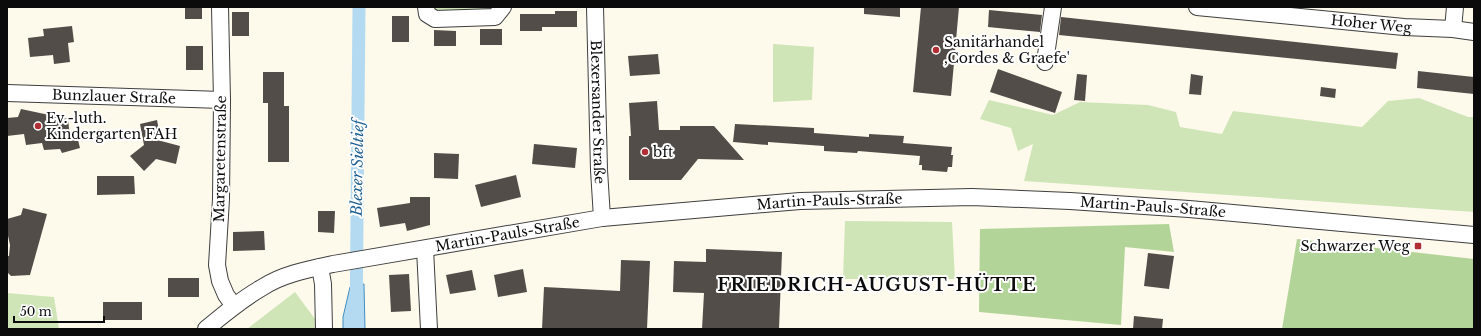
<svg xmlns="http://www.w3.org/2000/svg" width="1481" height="336" viewBox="0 0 1481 336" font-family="'Libre Baskerville',serif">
<rect width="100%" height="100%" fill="#fdfaeb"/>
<!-- green -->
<g fill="#cfe5b8">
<path d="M431,7h66l-3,4 -56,3z"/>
<path d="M773,44l41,3 -2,53 -39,2z"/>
<path d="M1419,98l49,19h6v95l-450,-31 9,-37 -15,7 -7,-23 -31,-9 9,-19 64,15 27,-13 68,3 28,7 4,15 42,7 11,-23 129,16 26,-26z"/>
<path d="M845,221l107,1 3,57h-112z"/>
<path d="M295,292l20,27 1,10h-69z"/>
<path d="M7,293l47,4 5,32h-52z"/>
</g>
<!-- forest -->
<g fill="#b3d499">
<path d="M1169,224l5,28 -49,-5 -4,78 -142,-13 1,-83z"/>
<path d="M1297,239l177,20v70h-192z"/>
</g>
<!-- water -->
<path fill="#b4daf1" stroke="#418ec2" d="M364,284l1,45h-22v-12l7,-30z"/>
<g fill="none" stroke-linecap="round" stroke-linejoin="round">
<!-- canal -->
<path stroke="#b4daf1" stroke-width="13" d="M356,329l3,-322"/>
</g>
<!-- building -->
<g fill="#534d49">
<rect x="185" y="7" width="17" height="12"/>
<path d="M864,7h36v10l-36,-3z"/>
<path d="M921,7h38l-8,89 -38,-4z"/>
<path d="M989,10l53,5 -2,17 -52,-5z"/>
<path d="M555,11h22v16h-35v4h-22v-17h35z"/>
<rect x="232" y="12" width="17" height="24"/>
<rect x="392" y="16" width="17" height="26"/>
<path d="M1061,17l337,36 -2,16 -337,-34z"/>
<path d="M72,26l2,16 -6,1 2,19 -16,2 -1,-9 -23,2 -2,-19 16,-2 -1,-7z"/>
<rect x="480" y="29" width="22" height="16"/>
<path d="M434,30l22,1v15h-22z"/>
<rect x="186" y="46" width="17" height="24"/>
<path d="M658,54l2,20 -30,2 -2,-20z"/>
<path d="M998,69l64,23 -7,21 -65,-21z"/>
<path d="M1418,71l56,6v17l-57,-6z"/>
<path d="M263,72h21v34h5v56h-21v-59h-5z"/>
<path d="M1077,74l10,1 -2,26 -11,-1z"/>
<path d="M1191,74l12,2 -2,19 -12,-1z"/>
<path d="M1321,87l15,2 -1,9 -15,-2z"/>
<path d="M657,101l2,29h21v-4h34l30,34 -46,-1 -17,21h-52v-44h2l-2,-33z"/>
<path d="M21,109l47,10 2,19 7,-2 3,12 -18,5 -2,-4 -16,1 -2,-7 -16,2 -2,-11 -17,2v-18l11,-1z"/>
<path d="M157,120l4,21 19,5 -4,18 -20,-5 -12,12 -14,-15 14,-11 -4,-21z"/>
<path d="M735,124l79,4v5l55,4v-3l35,2 -1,7 49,4 -1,8h2l-1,12h-4l-1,5 -25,-2v-5h-3l1,-9 -62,-5 -1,2 -33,-2v-5l-56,-4v3l-35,-3z"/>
<path d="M534,144l43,4 -2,20 -43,-4z"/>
<path d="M434,153l25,1 -1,25 -24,-1z"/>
<path d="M516,175l5,22 -40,10 -6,-22z"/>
<path d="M97,176h37l1,18 -38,1z"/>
<path d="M410,197h20v28l-23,6 -2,-8 -25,4 -3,-19 33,-5z"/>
<path d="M23,208l24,6 -17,61 -19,1 -4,-4v-16h2l1,-11 -3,-14v-12l14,-4z"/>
<path d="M318,211h17l-1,22 -16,-1z"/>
<path d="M264,231l1,19 -32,1v-19z"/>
<path d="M706,249l76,3 -3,77h-77l2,-36 -31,-1 1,-31 32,1z"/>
<path d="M1148,253l26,3 -5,33 -25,-3z"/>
<path d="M621,260l29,1 -3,68h-105l2,-42 76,4z"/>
<path d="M523,269l4,23 -29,5 -4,-22z"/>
<path d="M472,270l4,20 -26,4 -4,-19z"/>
<path d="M409,274l2,37 -20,1 -2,-37z"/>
<rect x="168" y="278" width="31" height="19"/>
<rect x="103" y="302" width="39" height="18"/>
<path d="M1134,316l29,3 -1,10h-29z"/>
</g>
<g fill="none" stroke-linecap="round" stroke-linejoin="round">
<!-- minor casing -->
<g stroke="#3e3e3e" stroke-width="18">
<g id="minor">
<path d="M220,7l2,93 -1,99 -4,66 3,16 6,14 8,11"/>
<path d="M426,7l1,7 8,5 60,-2 8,-10"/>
<path id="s1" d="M595,7l4,163 3,48"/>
<path id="s2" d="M1197,7l207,20 49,2 21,3"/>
<path d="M1453,29l2,-22"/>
<path d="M1045,62l8,-55"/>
<path id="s3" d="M7,93l215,7"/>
<path d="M425,249l4,80"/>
<path d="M320,267l3,17 1,45"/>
<path id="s4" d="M206,329c18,-15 36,-30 57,-42 20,-13 47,-18 70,-23l269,-46 198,-17 172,-4 98,4 119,8 285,26"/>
</g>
</g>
<!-- minor -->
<use href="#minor" stroke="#fff" stroke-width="16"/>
</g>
<!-- markers -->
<g fill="#b02f35" stroke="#fff" stroke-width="1.5">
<circle cx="936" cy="50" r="4"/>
<circle cx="38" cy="126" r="4"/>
<circle cx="645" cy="152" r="4"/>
<rect x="1414" y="242" width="8" height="8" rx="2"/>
</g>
<g text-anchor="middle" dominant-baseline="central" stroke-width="4" stroke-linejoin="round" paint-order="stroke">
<!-- street labels -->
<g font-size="14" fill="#0b0b0b" stroke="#fff">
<text stroke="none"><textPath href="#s2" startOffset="175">Hoher Weg</textPath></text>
<text stroke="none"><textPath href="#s3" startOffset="107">Bunzlauer Straße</textPath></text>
<text stroke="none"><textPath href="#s1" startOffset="105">Blexersander Straße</textPath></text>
<text transform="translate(220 159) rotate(-89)">Margaretenstraße</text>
<text stroke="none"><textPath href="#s4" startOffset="646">Martin-Pauls-Straße</textPath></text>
<text stroke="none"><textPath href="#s4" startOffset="970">Martin-Pauls-Straße</textPath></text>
<text stroke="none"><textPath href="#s4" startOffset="322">Martin-Pauls-Straße</textPath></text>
</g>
<!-- poi labels -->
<g font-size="14" fill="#0b0b0b" stroke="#fff" text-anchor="start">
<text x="944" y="42">Sanitärhandel<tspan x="944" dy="16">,Cordes &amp; Graefe'</tspan></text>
<text x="46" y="118">Ev.-luth.<tspan x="46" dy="16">Kindergarten FAH</tspan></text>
<text x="653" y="152">bft</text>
<text x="1410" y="246" text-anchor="end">Schwarzer Weg</text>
</g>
<!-- water labels -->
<g font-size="15" font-style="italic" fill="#1f6093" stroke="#fff">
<text transform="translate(357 168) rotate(-89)">Blexer Sieltief</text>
</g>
<!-- district labels -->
<g font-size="18" font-weight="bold" letter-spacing="1" fill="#0b0b0b" stroke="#fff">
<text x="877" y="285">FRIEDRICH-AUGUST-HÜTTE</text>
</g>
</g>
<!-- border -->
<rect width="1481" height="336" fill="none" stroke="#0b0b0b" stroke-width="16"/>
<!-- scale -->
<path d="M14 316v6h90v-6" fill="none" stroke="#0b0b0b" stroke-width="2"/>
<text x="20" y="316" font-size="12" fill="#0b0b0b" stroke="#ffffff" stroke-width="3" paint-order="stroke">50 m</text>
</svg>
